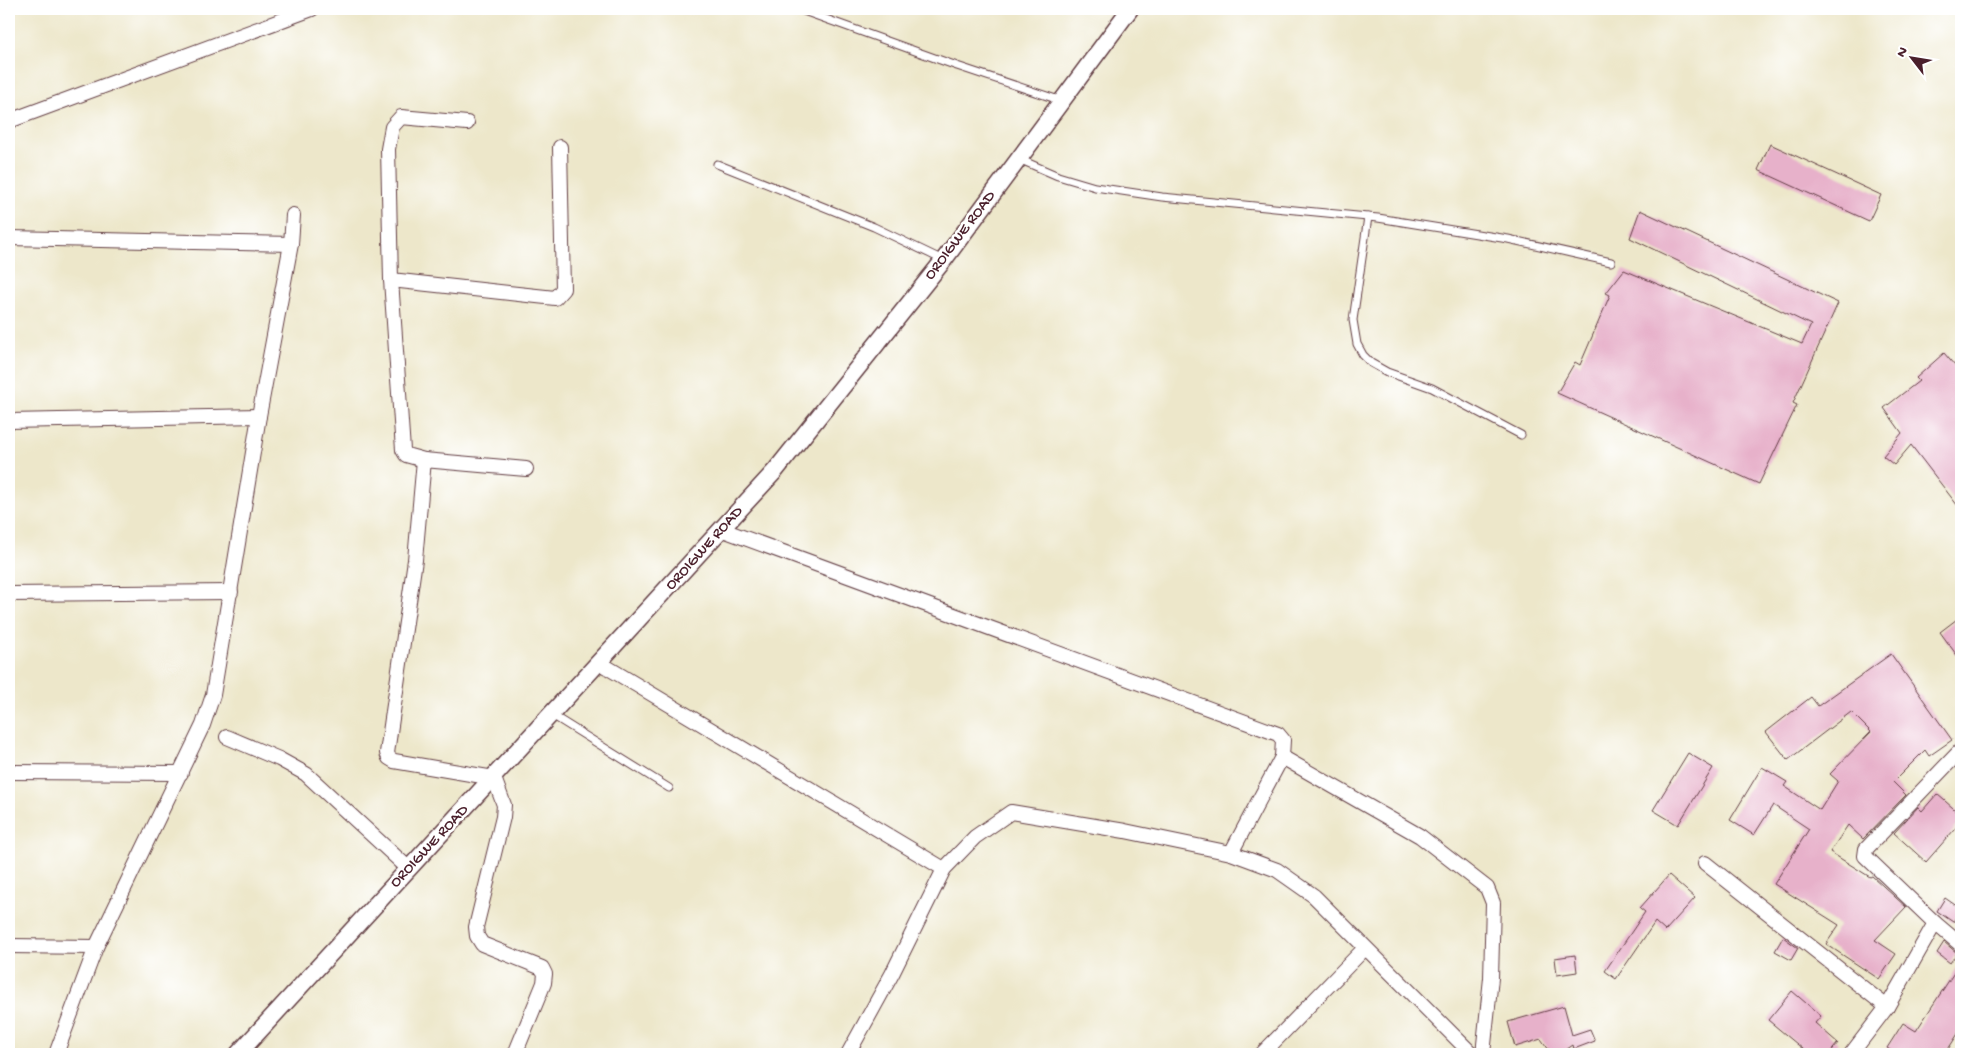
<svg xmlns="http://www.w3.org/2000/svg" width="1970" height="1063" viewBox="0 0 1970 1063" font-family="'Gochi Hand',sans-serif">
<rect width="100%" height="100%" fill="#fff"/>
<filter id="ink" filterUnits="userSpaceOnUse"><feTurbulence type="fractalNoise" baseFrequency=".02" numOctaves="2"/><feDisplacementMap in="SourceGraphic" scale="10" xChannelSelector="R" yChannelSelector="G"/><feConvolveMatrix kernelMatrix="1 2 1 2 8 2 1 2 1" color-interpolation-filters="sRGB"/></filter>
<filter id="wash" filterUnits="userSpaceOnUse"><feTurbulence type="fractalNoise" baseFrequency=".0096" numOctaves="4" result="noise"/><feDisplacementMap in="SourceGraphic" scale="20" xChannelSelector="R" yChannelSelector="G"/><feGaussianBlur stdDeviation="1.12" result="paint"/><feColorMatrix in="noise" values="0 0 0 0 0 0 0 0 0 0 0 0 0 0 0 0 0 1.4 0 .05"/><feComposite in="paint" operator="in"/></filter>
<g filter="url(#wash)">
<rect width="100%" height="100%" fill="#ede7ca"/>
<g id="blocks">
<!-- building -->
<g fill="#e7b1ca">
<path d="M1770,144l111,51 -12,26 -111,-51z"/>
<path d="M1640,210l198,93 -45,100 4,2 -38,79 -202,-91 18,-31 5,3 30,-70 -4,-2 18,-23 178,74 9,-19 -181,-87z"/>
<path d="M1944,353l17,20v137l-50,-65 -17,20 -11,-9 19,-23 -18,-25 35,-27 -3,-3z"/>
<path d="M1961,616v45l-21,-29z"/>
<path d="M1891,654l61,86 -23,16 -4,-6 -32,32 13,13 -43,44 -15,-14 -18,27 40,25 2,-1 34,31 -31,33 21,14 -17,25 -53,-35 13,-19 -65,-41 35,-55 -36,-24 -19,30 -24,-15 32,-53 25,15 -3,4 36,24 18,-29 -8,-7 41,-42 -20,-20 -63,48 -22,-28 45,-35 7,9z"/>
<path d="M1688,753l25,15 -35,57 -25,-15z"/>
<path d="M1937,794l24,21v7l-35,40 -32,-29 24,-26 4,4z"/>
<path d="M1669,875l26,23 -30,33 -10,-9 -39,57 -11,-8 40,-59 -5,-4z"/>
<path d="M1945,898l16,11 -8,13 -16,-11z"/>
<path d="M1783,937l15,11 -7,12 -16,-9z"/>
<path d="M1944,942l13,11 -7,10 -13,-10z"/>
<path d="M1575,955l2,17 -20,3 -2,-17z"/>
<path d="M1961,962v67l-16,25h-49l-9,-6 16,-25 13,8z"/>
<path d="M1792,991l29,25 -6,7 23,20 -9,11h-20l-41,-34z"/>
<path d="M1564,1006l8,29 18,-6 5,12 -21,8 -1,-4 -13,9h-8l-11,-15 -26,8 -7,-25z"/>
</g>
</g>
</g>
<g filter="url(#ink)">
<use href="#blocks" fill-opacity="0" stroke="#623d43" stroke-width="1"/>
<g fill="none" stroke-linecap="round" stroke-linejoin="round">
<!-- service casing -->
<g stroke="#623d43" stroke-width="9">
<g id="service">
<path d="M798,9l159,57 105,35"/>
<path d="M1019,159l39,17 37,11 67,10 216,21 130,21 103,23"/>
<path d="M717,164l157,63 69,33"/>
<path d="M1368,217l-15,103 4,24 6,11 8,8 16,9 45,16 89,47"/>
<path d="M552,715l117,73"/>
</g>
</g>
<!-- minor casing -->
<g stroke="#623d43" stroke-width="16">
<g id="minor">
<path d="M9,121l303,-112"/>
<path d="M467,123l-66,-6 -9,10 -4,22 3,131 12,170 3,5 18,5 -9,100 -28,193 2,5 5,3 100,17 10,27 -1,12 -27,110 1,9 5,8 60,24 3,6 -1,9 -29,71"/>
<path d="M9,238l282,6"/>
<path d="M391,280l164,18 8,-9 -3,-142"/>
<path d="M9,421l250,-5"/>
<path d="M424,460l102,9"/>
<path d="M723,530l555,204 5,6 -1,17 -51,96"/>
<path d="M9,594l222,-2"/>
<path d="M600,663l344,206"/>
<path d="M227,737l52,22 27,15 103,95"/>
<path d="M1961,750l-95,99 -1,7 70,67 26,22"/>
<path d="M1282,757l138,79 67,52 6,15 -2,75 -8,76"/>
<path d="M9,772l172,1"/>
<path d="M1705,863l182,144"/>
<path d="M9,946l87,1"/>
<path d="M56,1054l40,-107 107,-222 10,-30 46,-279 32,-172 2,-29"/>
<path d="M848,1054l44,-80 52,-105 31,-32 36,-25 114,19 106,22 46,17 37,26 158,158"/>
<path d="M1262,1054l103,-106"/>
<path d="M1851,1054l36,-47 48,-84"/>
</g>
</g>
<!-- tertiary casing -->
<g stroke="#623d43" stroke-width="19">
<path id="tertiary" d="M238,1054l537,-583 168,-210 187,-252"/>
</g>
<!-- service -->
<use href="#service" stroke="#fff" stroke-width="7"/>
<!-- minor -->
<use href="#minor" stroke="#fff" stroke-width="14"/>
<!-- tertiary -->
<use href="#tertiary" stroke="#fff" stroke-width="16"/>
</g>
</g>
<g text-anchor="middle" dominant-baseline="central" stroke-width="5" stroke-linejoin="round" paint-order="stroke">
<!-- street labels -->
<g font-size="16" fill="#4a1f2b" stroke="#fff">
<text transform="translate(961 236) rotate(-53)">OROIGWE ROAD</text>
<text transform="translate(705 549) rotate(-48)">OROIGWE ROAD</text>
<text transform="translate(430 847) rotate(-47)">OROIGWE ROAD</text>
</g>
</g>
<!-- margin -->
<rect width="1970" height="1063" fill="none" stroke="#fff" stroke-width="30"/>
<!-- north arrow -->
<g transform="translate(1912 58) rotate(301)" stroke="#ffffff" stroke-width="4" paint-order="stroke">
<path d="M0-4L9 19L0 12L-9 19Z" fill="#4a1f2b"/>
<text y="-8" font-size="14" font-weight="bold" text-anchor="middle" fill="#4a1f2b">N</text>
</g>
</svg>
